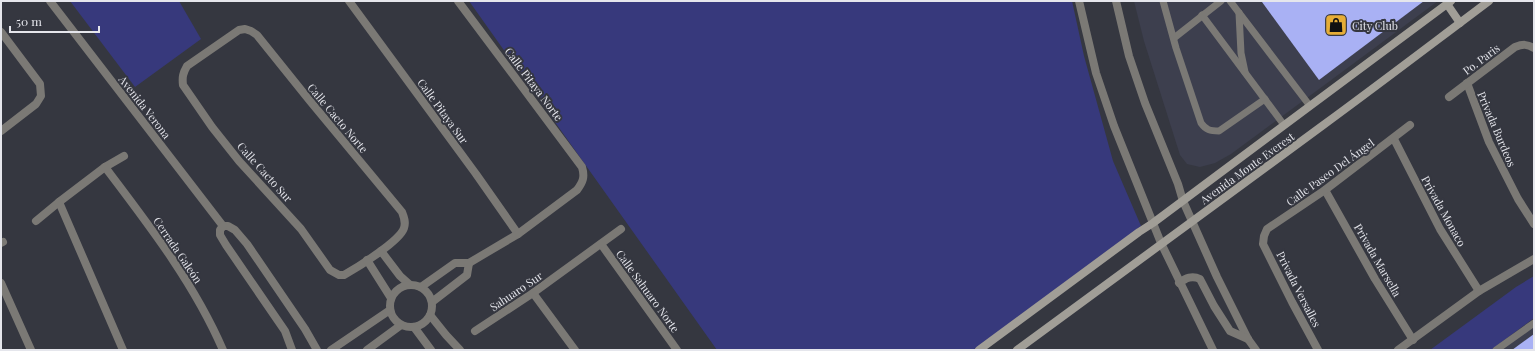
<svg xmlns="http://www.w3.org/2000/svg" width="1535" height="351" viewBox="0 0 1535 351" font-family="'Playfair Display',serif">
<rect width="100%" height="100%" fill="#353740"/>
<!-- built -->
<g fill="#3d3f4e">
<path d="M1134,1h304l-207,153 -16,9 -15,4 -13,-3 -7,-9 -36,-114z"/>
<path d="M1534,319v31h-42z"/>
</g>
<!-- green -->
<g fill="#37397c">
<path d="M70,1h109l22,38 -66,48z"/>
<path d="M469,1h603l12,55 29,105 28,65 -168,124h-256z"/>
<path d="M1534,276v42l-43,32h-61l86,-63z"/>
</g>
<!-- building -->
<g fill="#a9b1f4">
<path d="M1264,1h160l-105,79 -57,-78z"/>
<path d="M1534,334v16h-22z"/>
</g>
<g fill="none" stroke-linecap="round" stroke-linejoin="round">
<!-- service -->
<g stroke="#7b7975" stroke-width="7">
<path d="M1163,1l13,47 25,75c5,7 9,8 18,8l46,-32"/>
<path d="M1230,1l80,105"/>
<path d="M1239,13l2,40 4,19"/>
<path d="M1202,15l82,110"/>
<path d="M1174,38l47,-37"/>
<path d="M1496,350l38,-27"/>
</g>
<!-- minor -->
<g stroke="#7b7975" stroke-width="8">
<path d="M349,1l127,173 42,60"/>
<path d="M245,29l6,2 6,4 53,66 92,111c2,5 4,10 2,16 -4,13 -46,39 -60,47h-5l-9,-5 -29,-41 -62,-68 -27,-34 -29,-42c-1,-8 0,-12 4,-19l52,-36z"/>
<path d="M1,32l39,52 1,12 -5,8 -35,27"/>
<path d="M1467,83l22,59 29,57 16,25"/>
<path d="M1449,97l66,-50c8,-3 12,-3 19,1"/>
<path d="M1394,139l46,90 39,62"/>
<path d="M105,167l19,-11"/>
<path d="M1325,190l50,89 38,61"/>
<path d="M36,221l23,-19"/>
<path d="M1,243l2,-1"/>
<path d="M601,244l76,106"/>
<path d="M381,251l19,25 9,8"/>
<path d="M367,260l24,38"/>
<path d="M1,283l30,67"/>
<circle cx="411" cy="306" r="21"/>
<path d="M421,287l34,-24h14l49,-29 59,-44c6,-8 8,-13 5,-23l-124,-166"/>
<path d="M533,293l42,57"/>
<path d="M432,302l35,-27 2,-12"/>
<path d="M430,315l16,20 14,15"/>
<path d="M414,327l17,23"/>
<path d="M475,331l58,-38 88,-64"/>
<path d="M123,350l-64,-148 46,-35c44,58 89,116 118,183"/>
<path d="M331,350l59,-40"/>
<path d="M367,350l34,-25"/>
<path d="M1318,350l-26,-48 -29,-58 1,-8 3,-7 58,-39 85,-65"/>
<path d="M1398,350l81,-59 55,-32"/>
</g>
<!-- tertiary -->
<g stroke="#7b7975" stroke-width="8">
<path d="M50,1l173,225h5l7,4 12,14 58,85 12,21"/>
<path d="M1079,1l17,72 18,53 47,117 52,107"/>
<path d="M1116,1l13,55 16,47 33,81 5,17 34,76 31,62 8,11"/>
<path d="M223,226l-3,4v5l6,10 59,86 7,19"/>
<path d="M1179,283c7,-5 13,-8 21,-4l14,27 16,25 18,8"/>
</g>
<!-- secondary -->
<g stroke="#a19e97" stroke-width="8">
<path d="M1447,4l13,19"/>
<path d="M979,350l160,-118 14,-9 298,-222"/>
<path d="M1017,350c101,-75 203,-149 305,-224 56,-41 111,-83 167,-125"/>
</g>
</g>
<!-- icons -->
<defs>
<g id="shop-square" transform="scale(1.15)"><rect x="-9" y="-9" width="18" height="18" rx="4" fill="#e6ad36" stroke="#353740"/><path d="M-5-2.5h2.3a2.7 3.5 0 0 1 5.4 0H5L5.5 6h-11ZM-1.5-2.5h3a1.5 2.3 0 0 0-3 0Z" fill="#111"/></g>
</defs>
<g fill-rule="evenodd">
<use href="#shop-square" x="1336" y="25"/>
</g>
<g text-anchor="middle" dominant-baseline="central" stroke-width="4" stroke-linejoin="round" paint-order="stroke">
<!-- poi labels -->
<g font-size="11" fill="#e5e6ec" stroke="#353740" text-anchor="start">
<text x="1352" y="25">City Club</text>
</g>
<!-- street labels -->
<g font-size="11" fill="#e5e6ec" stroke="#353740">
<text transform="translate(1481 59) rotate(-37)">Po. Paris</text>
<text transform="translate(534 84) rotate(53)">Calle Pitaya Norte</text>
<text transform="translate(145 107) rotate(52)">Avenida Verona</text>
<text transform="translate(443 111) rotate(54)">Calle Pitaya Sur</text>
<text transform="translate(338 118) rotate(50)">Calle Cacto Norte</text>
<text transform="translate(1497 129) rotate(67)">Privada Burdeos</text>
<text transform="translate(1247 168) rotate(-36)">Avenida Monte Everest</text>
<text transform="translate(265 172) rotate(48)">Calle Cacto Sur</text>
<text transform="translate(1330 172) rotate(-36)">Calle Paseo Del Ángel</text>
<text transform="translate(1444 211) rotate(61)">Privada Monaco</text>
<text transform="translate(178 250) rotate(56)">Cerrada Galeón</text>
<text transform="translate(1378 260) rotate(60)">Privada Marsella</text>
<text transform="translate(1299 289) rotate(63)">Privada Versalles</text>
<text transform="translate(516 291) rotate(-34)">Sahuaro Sur</text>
<text transform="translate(648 291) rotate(54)">Calle Sahuaro Norte</text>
</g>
</g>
<!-- border -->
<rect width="1535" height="351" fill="none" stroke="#e5e6ec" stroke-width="4"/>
<!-- scale -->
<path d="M10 26v6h89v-6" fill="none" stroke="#e5e6ec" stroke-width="2"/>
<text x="16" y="26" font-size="12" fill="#e5e6ec" stroke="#353740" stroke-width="3" paint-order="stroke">50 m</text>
</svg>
